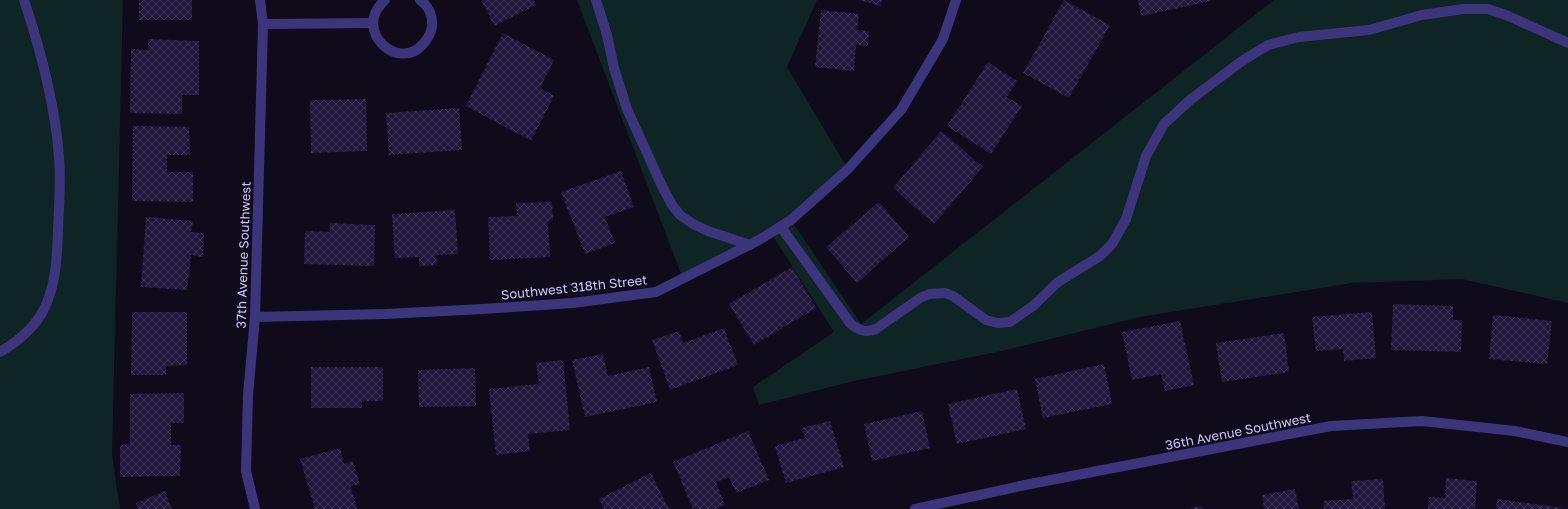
<svg xmlns="http://www.w3.org/2000/svg" width="1568" height="509" viewBox="0 0 1568 509" font-family="'Golos Text',sans-serif">
<defs>
<pattern id="building-cross-hatch" width="8" height="8" patternUnits="userSpaceOnUse"><rect width="8" height="8" fill="#21173c"/><path d="M0 0l8 8M0 8l8-8" fill="none" stroke="#403759"/></pattern>
</defs>
<rect width="100%" height="100%" fill="#0f0b1b"/>
<!-- grass -->
<g fill="#0e2425">
<path d="M0,0h123l-11,455 8,54h-120z"/>
<path d="M577,0h240l-30,67 61,102 -57,51 70,104 413,-324h294v303l-106,-24 -110,4 -212,34 -138,34 -148,30 -95,24 -6,-18 81,-55 -63,-99 -88,46z"/>
</g>
<!-- building -->
<g fill="url(#building-cross-hatch)">
<rect x="139" y="0" width="53" height="20"/>
<path d="M481,0h53l2,5 -42,21z"/>
<path d="M859,0h23l-1,6z"/>
<path d="M1064,0l46,25 -41,73 -46,-25z"/>
<path d="M1138,0h73v1l-70,15z"/>
<path d="M821,10l38,4 -2,16 12,1 -1,15 -12,-1 -2,26 -39,-4z"/>
<path d="M503,33l51,27 -14,28 14,8 -23,45 -65,-35z"/>
<path d="M148,39l51,2v54h-17v19l-52,-1 1,-64 17,1z"/>
<path d="M988,62l29,19 -10,16 15,9 -31,48 -44,-28z"/>
<path d="M366,99l1,52 -56,2 -1,-53z"/>
<path d="M459,108l3,42 -73,5 -3,-42z"/>
<path d="M133,126l56,1 1,28h-23v17h26v30l-61,-1z"/>
<path d="M941,131l42,36 -49,57 -41,-36z"/>
<path d="M621,171l13,36 -29,10 10,26 -30,11 -24,-62z"/>
<path d="M552,202l1,18 -5,1 2,36 -60,3 -2,-43 29,-1 -1,-13z"/>
<path d="M879,202l30,35 -52,46 -31,-36z"/>
<path d="M455,210l3,44 -22,1 1,10 -18,1v-9l-24,1 -3,-44z"/>
<path d="M146,217l47,4 -2,11 13,1 -1,24 -12,-2 -4,35 -46,-3z"/>
<path d="M330,223l45,2 -1,41 -70,-2 1,-33 25,1z"/>
<path d="M792,267l24,41 -62,37 -25,-41z"/>
<path d="M1393,304l60,2v14h9l-1,32 -70,-2z"/>
<path d="M132,312h55v53l-21,1v9h-35z"/>
<path d="M1372,312l4,46 -32,3 -1,-12 -27,2 -4,-34z"/>
<path d="M1493,315l59,6 -5,43 -58,-5z"/>
<path d="M1180,321l14,64 -29,6 -4,-17 -29,6 -10,-48z"/>
<path d="M724,328l14,37 -68,25 -18,-50 27,-9 4,12z"/>
<path d="M1284,333l5,39 -67,10 -6,-39z"/>
<path d="M603,354l5,22 41,-9 8,35 -72,15 -13,-57z"/>
<path d="M563,360l7,70 -42,4 2,17 -34,4 -7,-66 50,-5 -3,-21z"/>
<path d="M1104,364l8,40 -69,14 -8,-39z"/>
<path d="M311,367h72v34h-21v7h-51z"/>
<path d="M475,368l1,38 -57,1 -1,-37z"/>
<path d="M1017,389l9,40 -69,15 -9,-40z"/>
<path d="M184,393v30h-13v22h10l-1,31 -60,1v-32l10,-1v-50z"/>
<path d="M922,411l8,37 -58,13 -8,-37z"/>
<path d="M830,421l14,46 -58,16 -11,-37 30,-8 -3,-10z"/>
<path d="M748,431l21,49 -33,13 -7,-16 -13,5 9,23 -10,4h-22l-20,-47z"/>
<path d="M340,448l4,16 9,-3 7,23 -9,2 6,23h-42l-15,-50z"/>
<path d="M651,473l18,36h-65l-5,-10z"/>
<path d="M1446,478l31,3 -2,28h-47l1,-12 16,1z"/>
<path d="M1383,479l2,30h-61l-1,-8 30,-2 -2,-18z"/>
<path d="M1295,489l4,20h-35l-2,-14z"/>
<path d="M165,491l7,18h-34l-2,-6z"/>
<path d="M1497,499l66,9v1h-67z"/>
<path d="M1202,506l1,3h-13v-1z"/>
</g>
<g fill="none" stroke-linecap="round" stroke-linejoin="round">
<!-- lane -->
<g stroke="#3c357b" stroke-width="10">
<path d="M596,0l11,35 7,33 13,41 34,75 11,21 8,10 13,9 15,7 42,14"/>
<path d="M781,227l69,96c9,8 16,10 26,6l44,-31 9,-4 16,-1 8,3 33,24 12,3 12,-1 10,-7 13,-9 25,-24 42,-26 12,-12 14,-25 20,-63 18,-32 26,-24 52,-39 26,-16 31,-8 70,-7 53,-15 41,-6h25l18,6 62,28"/>
<path d="M0,352c17,-10 32,-22 42,-39 14,-25 15,-55 16,-83 1,-24 3,-49 1,-73 -4,-53 -18,-106 -35,-157"/>
</g>
<!-- street -->
<g stroke="#3c357b" stroke-width="10">
<path d="M385,0c-34,30 14,74 39,43 4,-5 7,-10 8,-16 1,-11 -3,-21 -12,-27"/>
<path d="M263,24l110,-1"/>
<path d="M255,317l130,-3 98,-5 90,-6 83,-11 103,-52 32,-20 57,-51 53,-59 42,-71 13,-39"/>
<path d="M255,509l-9,-38 2,-76 7,-78 8,-293 -3,-24"/>
<path d="M915,509l110,-24 306,-59 91,-5 93,10 53,11"/>
</g>
</g>
<g text-anchor="middle" dominant-baseline="central" stroke-width="3" stroke-linejoin="round" paint-order="stroke">
<!-- street labels -->
<g font-size="13" fill="#cfc5ff" stroke="#0f0b1b">
<text transform="translate(243 255) rotate(-88)">37th Avenue Southwest</text>
<text transform="translate(574 287) rotate(-6)">Southwest 318th Street</text>
<text transform="translate(1238 431) rotate(-11)">36th Avenue Southwest</text>
</g>
</g>
</svg>
